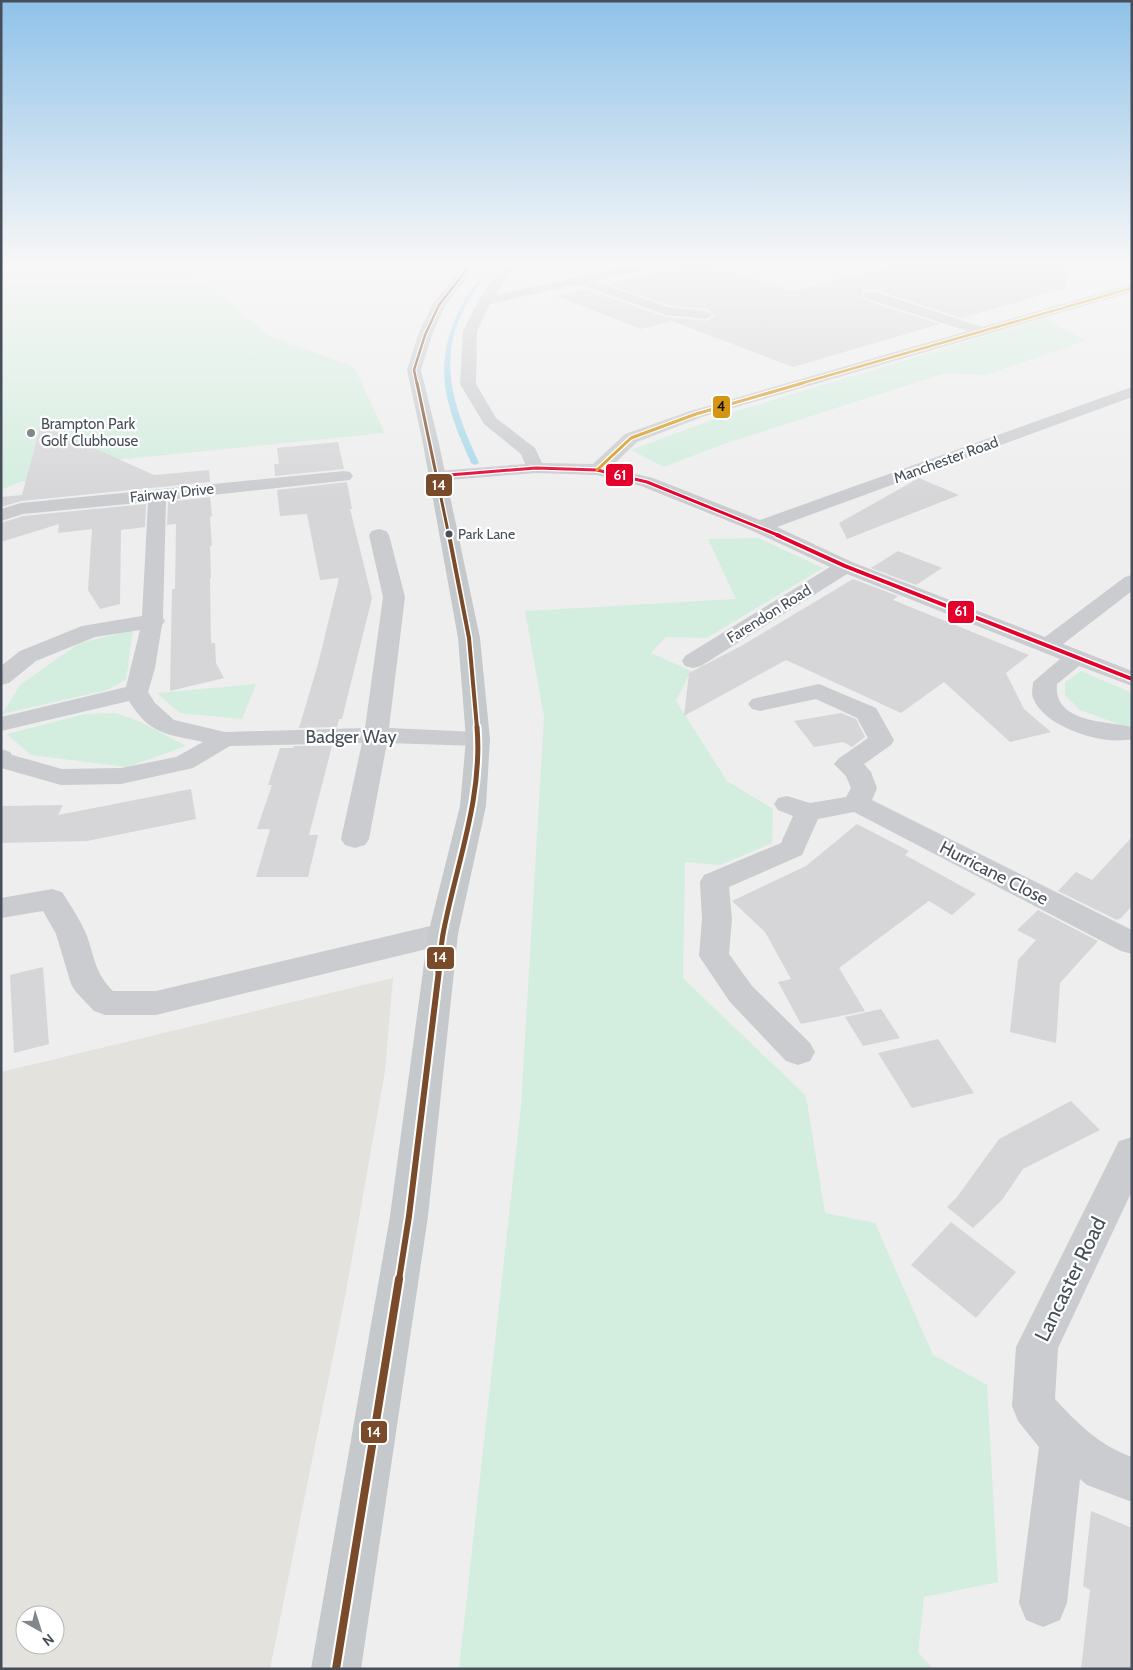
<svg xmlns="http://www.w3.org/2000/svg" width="1133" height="1670" viewBox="0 0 1133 1670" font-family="Cabin,sans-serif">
<rect width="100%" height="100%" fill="#efeeee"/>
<!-- commercial -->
<path fill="#e4e2dc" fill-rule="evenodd" d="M393,978l-8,93 -39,221 -76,377h-269v-597zM25,1615h30v30h-30z"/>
<!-- green -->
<g fill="#d3eddf">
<path d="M1,264h181l88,72 84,31 31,66 -269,27 -96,22 -19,8z"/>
<path d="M1045,318l41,23 -101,34 -40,-2 -224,72 -57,22 -33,-17 102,-38z"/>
<path d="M758,538l65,30 -116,70 -41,-1 -15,16 40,18 -15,30 51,80 46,28 -1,34 -52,22 -35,-3 -2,116 123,118 19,117 50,10 58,132 54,30 11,197 -74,15 -6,55 15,17h-474l62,-563 23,-389 -19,-106 211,-12 -28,-60z"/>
<path d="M133,630l-7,50 -19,10 -105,24 19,-30 59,-41z"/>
<path d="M1081,671l51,22v36l-52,-19 -15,-15v-13z"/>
<path d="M256,684l-14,35 -62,-6 -23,-20z"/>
<path d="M116,713l23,8 47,25 -59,21 -96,-12 -24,-21 78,-20z"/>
</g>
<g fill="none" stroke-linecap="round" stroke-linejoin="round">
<!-- stream -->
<path fill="#a9d8ea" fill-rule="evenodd" d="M490,264h5c-11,15 -24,30 -32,47 -27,53 -6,103 16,152l-4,2 -4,-2c-8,-19 -17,-38 -22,-58 -15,-54 7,-100 41,-141z"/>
</g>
<!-- building -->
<g fill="#d6d6d8">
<path d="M692,264h15l85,27 106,-27h166l3,24 -106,30 -85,-28h-11l-3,4 2,6 76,24 -147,43 -121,-46 -31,8 -84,-33 29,-7 79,28 42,4 8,-5 -8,-7 -39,-4 -61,-21z"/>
<path d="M41,424l113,51 55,-5 1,12 -189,19 -20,6v-10l21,-2z"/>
<path d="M338,442l6,27 -69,7 -1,-12h5l-2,-16z"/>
<path d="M919,478l40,17 -112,44 -8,-16z"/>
<path d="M347,482l5,27h-2l22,89 -30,121h-3l-2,8 -38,1 19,-64 21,-86 -19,2 -13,-66 -27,2 -3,-26z"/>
<path d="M210,497l2,19 -2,1 2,29h-2l1,32h-1l1,65h4l1,20 8,15 -54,13 2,-102h3l1,-65 -9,1 1,-23z"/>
<path d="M146,504l-1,23 -24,3 -1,74 -20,5 -12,-19 4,-61 -34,4 1,-9 -58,18v-19l22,-7z"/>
<path d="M898,551l44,17 -26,17 -45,-17z"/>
<path d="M853,579l45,17 -5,4 136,55 -23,18 18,36 27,23 -41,10 -66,-60 -43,31 -115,-53 -102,56 5,-43 52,-27z"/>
<path d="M841,713l15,6 9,18 -13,10 -9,-5 -29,5 -20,-26z"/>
<path d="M294,746h38l-23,89h9l-10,42h-52l14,-48h-13l15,-44h-4l12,-37h13z"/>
<path d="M191,789l5,30 -109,22 -86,2v-37l62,-1 -5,10z"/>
<path d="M857,824l52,27 -4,4 71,39 -24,21 -23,-14 -90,67 26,43 -64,13 -23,-42 13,-3 -26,-47 -33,-31 74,-35z"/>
<path d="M1132,837v69l-11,12 -4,2 -59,-29 18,-19 16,8z"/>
<path d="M1038,910l60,31 -38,42 -4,60 -46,-11 8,-72 18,-20 -19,-10z"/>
<path d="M43,967l6,77 -35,9 -4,-78z"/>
<path d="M881,1009l19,29 -37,8 -18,-29z"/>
<path d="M938,1039l36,54 -62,15 -34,-55z"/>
<path d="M1071,1101l29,29 -77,39 -21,31 -29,28 -26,-21 10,-10 42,-58z"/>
<path d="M951,1222l65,50 -40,46 -65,-53z"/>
<path d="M1091,1511l41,17v141h-51l9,-79 -7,-4z"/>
</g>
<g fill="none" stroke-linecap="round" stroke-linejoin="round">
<!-- minor -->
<g fill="#cacccf" fill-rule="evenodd">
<path d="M504,264h12l-20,31 143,-31h22l-2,3 -66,14 75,26 38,4 7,4 -7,4 -40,-4 -87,-31 -89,20 -13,27 -1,53 20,34 39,30 7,15 51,1 32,-30 65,-23 277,-80 -102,-33 -1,-3 1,-3h10l107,35 150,-43v8l-430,125 -65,25 -27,26 43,10 107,42 372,-133v10l-355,130 75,35 193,75 80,-60 7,-2v16l-69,53 69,27v15l-53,-20 -22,18c-4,39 49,37 75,43v12c-29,7 -88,-12 -99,-41 -2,-5 0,-11 0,-16l27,-23 -213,-85 -146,92 -8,2 -8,-2 -3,-5 3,-5 145,-89 -77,-36 -112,-45 -44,-11 -61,-2 -99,8 -6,-1 -3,-4 3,-4 6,-1 88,-7 -4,-10 -37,-30 -24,-40 3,-53 15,-30z"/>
<path d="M344,471l6,1 3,4 -3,4 -184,20 -3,118 2,3 -3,4 -7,43 -7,24 7,11 19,17 51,12 140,-4 18,-131 -14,-62 3,-4 7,-2 7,2 3,4 16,62 -16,131 89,4 9,2 3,5 -3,5 -9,2 -91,-3 -18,96 -4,6 -10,3 -10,-3 -4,-6 21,-96 -132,3 -37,22 -72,16 -60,1 -60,-17v-19l9,3 2,3 50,14 59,-1 55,-11 27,-15c-36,-8 -53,-7 -74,-41l-128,30v-14l125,-30 14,-57 -45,7 -59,24 -27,22 -8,2v-19l19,-15 62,-25 60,-10 6,-114 -125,12 -22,7v-12l20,-6z"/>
<path d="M819,684l57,24 18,32 -3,5 -27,19 7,8 6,16 -5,12 260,130v24l-11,-3 -267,-139 -36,7 -16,36 -73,32 3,32 -3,35 23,32 58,57 5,9 -5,9 -12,4 -12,-4 -56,-59 -31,-46 3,-37 -2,-37 4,-7 77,-32 12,-27 -15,-6 -4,-6 4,-6 9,-2 23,7 36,-6 5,-9 -5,-12 -12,-12 4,-5 30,-21 -11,-20 -41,-19 -56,12 -8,-2 -4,-5 4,-5z"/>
<path d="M52,889l10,3c9,14 19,29 25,44 8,23 8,37 26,55h43l287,-68 11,3 4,8 -4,8 -11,3 -287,70h-51l-11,-4 -18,-19 -5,-8 -15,-50 -13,-23 -42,7v-20z"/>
<path d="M1132,1137v54l-74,157 -3,51c22,24 45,47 77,58v45l-45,-17 -7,-6 -13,124 -7,17 -17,7 -17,-7 -7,-17 20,-156 -21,-26 -6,-15 4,-59 103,-206z"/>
</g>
<!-- major -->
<path fill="#c5c9cc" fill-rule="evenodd" d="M465,264h12l-32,42 -13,29 -11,35 18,74 41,194 10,101 -4,67 -28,128 -30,282 -67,453h-50l79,-453 38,-282 32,-128 6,-67 -8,-101 -35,-194 -16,-74 11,-35 14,-30z"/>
<!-- bus-1-far1 casing -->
<g stroke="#fff" stroke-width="5.5">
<path id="bus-1-far1" d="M437,476l99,-8 61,2 50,12 133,54"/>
</g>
<!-- bus-1 casing -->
<g stroke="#fff" stroke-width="7">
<path id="bus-1" d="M777,535l68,31 287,113"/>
</g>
<!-- bus-2-far5 casing -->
<g stroke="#fff" stroke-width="4.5">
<path id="bus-2-far5" d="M417,384l-3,-14 11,-35 14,-30 32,-41"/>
</g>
<!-- bus-2-far4 casing -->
<g stroke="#fff" stroke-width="5.5">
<path id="bus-2-far4" d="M417,383l32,153"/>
</g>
<!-- bus-2-far3 casing -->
<g stroke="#fff" stroke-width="7">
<path id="bus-2-far3" d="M449,535l20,103 8,90"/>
</g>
<!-- bus-2-far2 casing -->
<g stroke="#fff" stroke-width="9">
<path id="bus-2-far2" d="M438,972c2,-13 3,-26 5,-38 13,-69 40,-136 34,-207"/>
</g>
<!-- bus-2-far1 casing -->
<g stroke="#fff" stroke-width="10">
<path id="bus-2-far1" d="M399,1280l10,-64 30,-246"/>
</g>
<!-- bus-2 casing -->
<g stroke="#fff" stroke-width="12">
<path id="bus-2" d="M336,1669l63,-390"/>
</g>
<!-- bus-3-far1 casing -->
<g stroke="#fff" stroke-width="4.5">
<path id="bus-3-far1" d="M799,384l333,-96"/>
</g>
<!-- bus-3 casing -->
<g stroke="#fff" stroke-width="5.5">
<path id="bus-3" d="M597,470l34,-32 65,-24 107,-31"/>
</g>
<!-- bus-1-far1 -->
<use href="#bus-1-far1" stroke="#e4002b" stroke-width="3"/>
<!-- bus-1 -->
<use href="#bus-1" stroke="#e4002b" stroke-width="4"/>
<!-- bus-2-far5 -->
<use href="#bus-2-far5" stroke="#7a4b2a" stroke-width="2.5"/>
<!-- bus-2-far4 -->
<use href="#bus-2-far4" stroke="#7a4b2a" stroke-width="3"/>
<!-- bus-2-far3 -->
<use href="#bus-2-far3" stroke="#7a4b2a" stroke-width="4"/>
<!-- bus-2-far2 -->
<use href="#bus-2-far2" stroke="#7a4b2a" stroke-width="5"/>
<!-- bus-2-far1 -->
<use href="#bus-2-far1" stroke="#7a4b2a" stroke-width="6"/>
<!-- bus-2 -->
<use href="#bus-2" stroke="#7a4b2a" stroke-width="8"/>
<!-- bus-3-far1 -->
<use href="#bus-3-far1" stroke="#d49512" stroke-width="2.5"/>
<!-- bus-3 -->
<use href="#bus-3" stroke="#d49512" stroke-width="3"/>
</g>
<!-- sky -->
<linearGradient id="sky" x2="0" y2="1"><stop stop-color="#8fc2e9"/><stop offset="0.53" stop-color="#f8f7f7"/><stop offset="1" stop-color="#f8f7f7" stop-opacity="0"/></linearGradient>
<rect width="1133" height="498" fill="url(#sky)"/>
<!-- markers -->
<circle fill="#81878d" stroke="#fff" stroke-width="2" cx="31" cy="433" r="5"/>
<circle fill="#464f59" stroke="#fff" stroke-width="2" cx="449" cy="534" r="4.5"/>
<g text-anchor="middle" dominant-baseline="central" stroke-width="4.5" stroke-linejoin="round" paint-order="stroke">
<!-- far-bus labels -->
<g font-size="14" fill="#464f59" stroke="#fff" text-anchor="start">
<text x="458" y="534">Park Lane</text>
</g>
<!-- far-poi labels -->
<g font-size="15" fill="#464f59" stroke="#fff" text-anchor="start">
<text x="41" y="424">Brampton Park<tspan x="41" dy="17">Golf Clubhouse</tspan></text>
</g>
<!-- far-street labels -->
<g font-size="15" fill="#464f59" stroke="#fff">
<text transform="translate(946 460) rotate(-20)">Manchester Road</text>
<text transform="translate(172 493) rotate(-6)">Fairway Drive</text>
<text transform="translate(769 614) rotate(-32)">Farendon Road</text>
</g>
<!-- street labels -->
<g font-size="18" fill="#464f59" stroke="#fff">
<text x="351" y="737">Badger Way</text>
<text transform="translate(994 873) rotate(27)">Hurricane Close</text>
</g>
<!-- near-street labels -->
<g font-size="21" fill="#464f59" stroke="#fff">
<text transform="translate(1070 1279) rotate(-64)">Lancaster Road</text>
</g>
</g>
<g stroke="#fff" stroke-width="2">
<rect x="712" y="395" width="19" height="24" rx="5" fill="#d49512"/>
<rect x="605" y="463" width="29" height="24" rx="5" fill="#e4002b"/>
<rect x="425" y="473" width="28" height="24" rx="5" fill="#7a4b2a"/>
<rect x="947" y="600" width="28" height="24" rx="5" fill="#e4002b"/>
<rect x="426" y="946" width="29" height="24" rx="5" fill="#7a4b2a"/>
<rect x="360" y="1420" width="28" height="24" rx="5" fill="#7a4b2a"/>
</g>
<g font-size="14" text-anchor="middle" font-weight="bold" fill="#fff">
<text x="620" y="480">61</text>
<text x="439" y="490">14</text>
<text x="961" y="616">61</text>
<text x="440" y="962">14</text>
<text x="374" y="1437">14</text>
</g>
<g font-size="14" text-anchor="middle" font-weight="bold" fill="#111">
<text x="721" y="411">4</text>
</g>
<!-- border -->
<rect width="1133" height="1670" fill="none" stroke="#464f59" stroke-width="5"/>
<!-- north arrow -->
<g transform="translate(40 1630) rotate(141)"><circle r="24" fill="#ffffff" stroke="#b5b9bd"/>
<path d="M0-4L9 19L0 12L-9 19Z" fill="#81878d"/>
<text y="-8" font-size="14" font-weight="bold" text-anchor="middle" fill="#464f59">N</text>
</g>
</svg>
